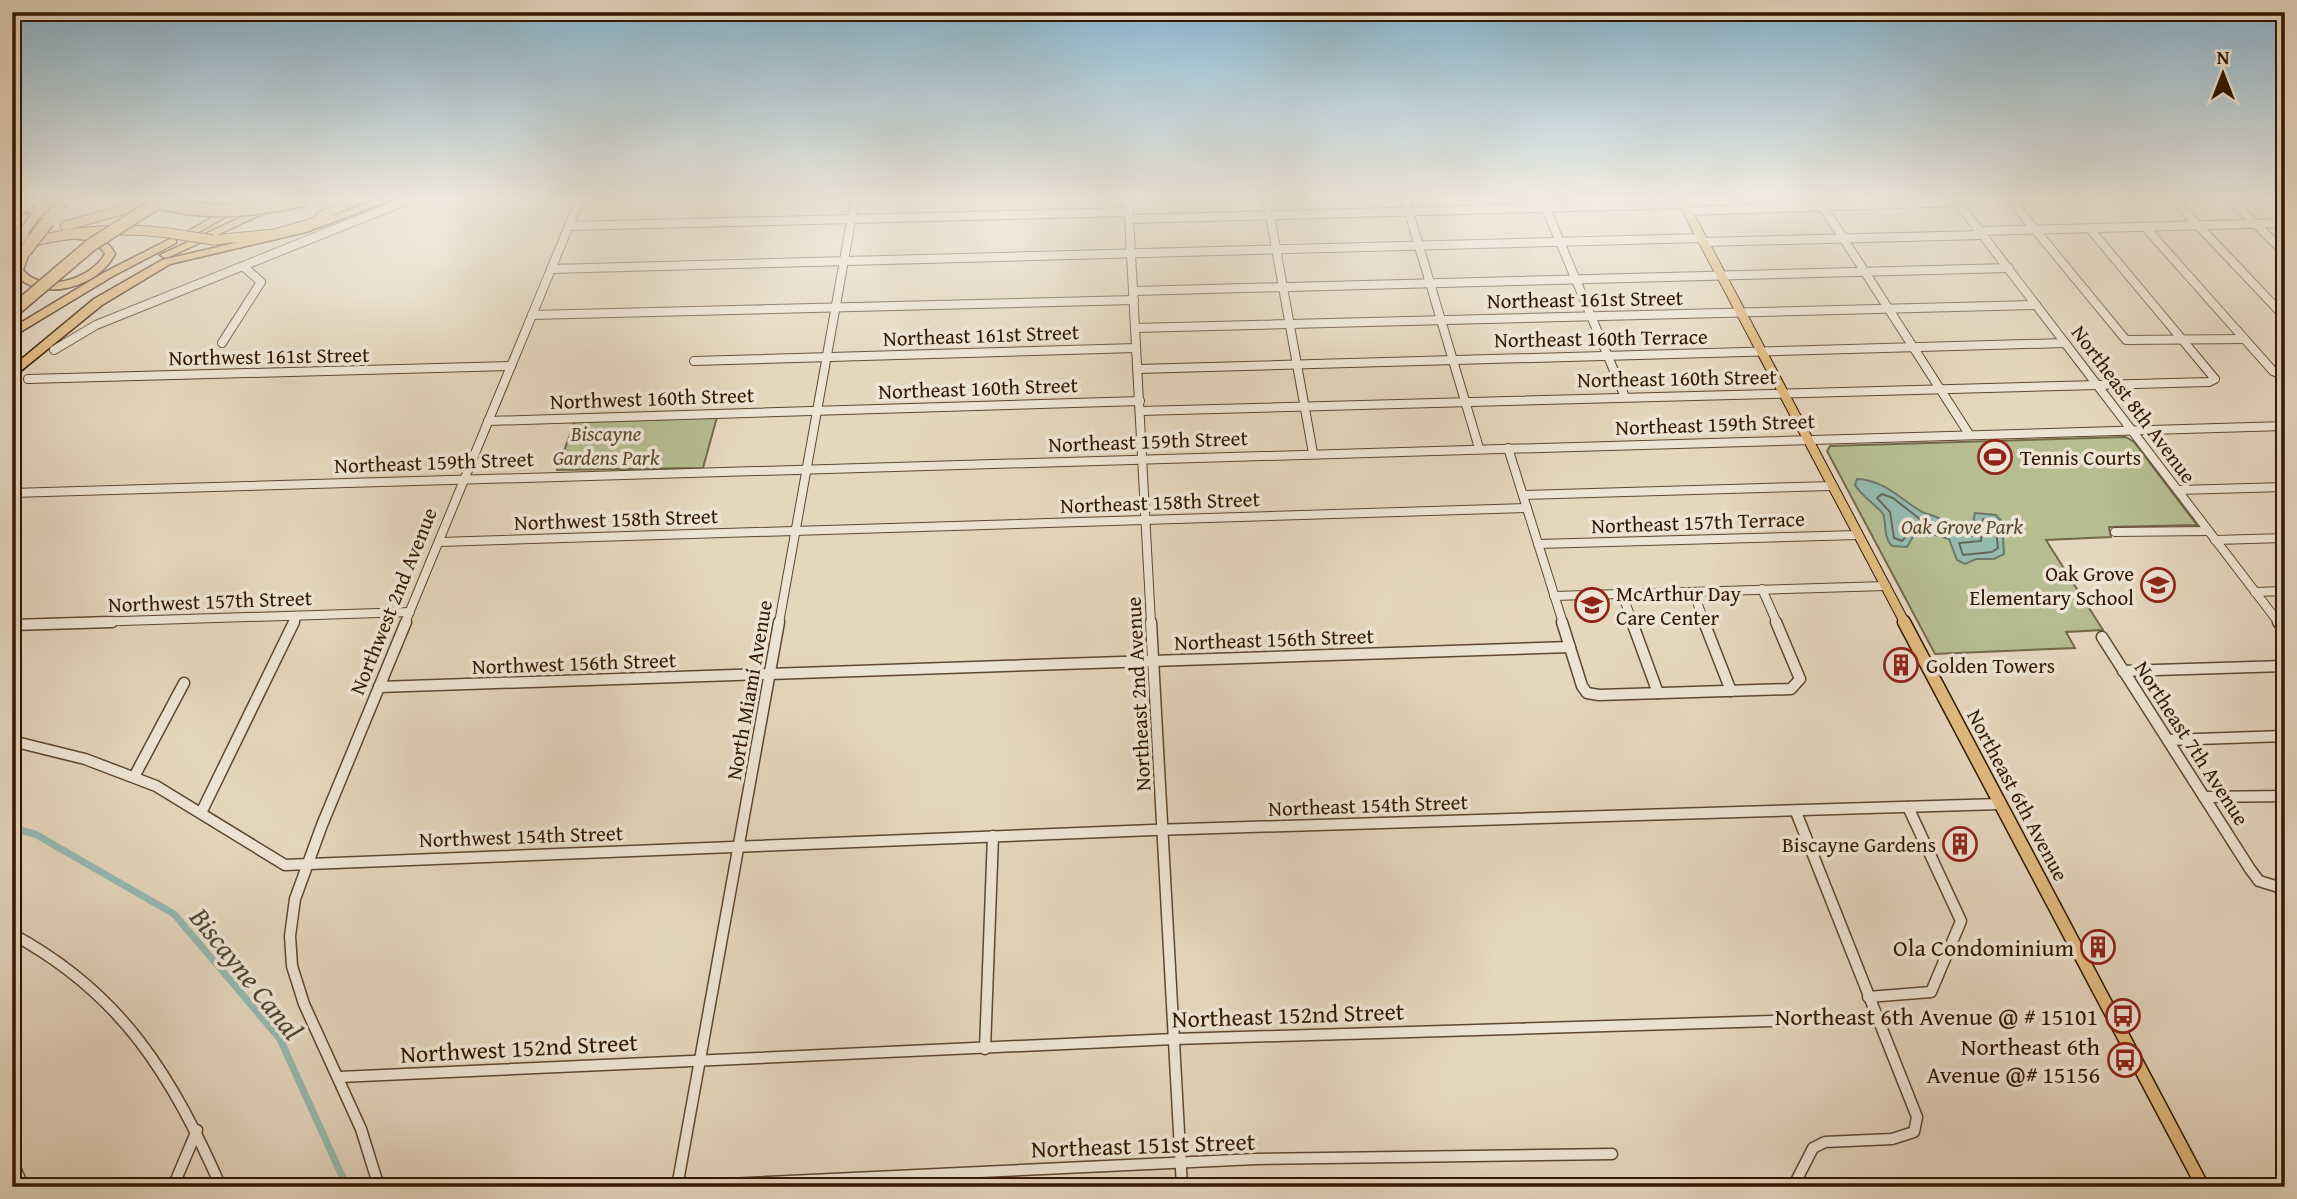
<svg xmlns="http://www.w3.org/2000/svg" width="2297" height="1199" viewBox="0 0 2297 1199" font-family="'Gentium Book Plus',serif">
<rect width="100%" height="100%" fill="#e5d6be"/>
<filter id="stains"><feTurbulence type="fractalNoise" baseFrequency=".00286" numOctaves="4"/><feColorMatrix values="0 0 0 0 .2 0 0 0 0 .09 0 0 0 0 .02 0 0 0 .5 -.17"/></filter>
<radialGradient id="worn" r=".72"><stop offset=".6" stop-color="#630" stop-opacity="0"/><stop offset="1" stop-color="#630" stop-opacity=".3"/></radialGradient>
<!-- green -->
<g fill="#b5bd91" stroke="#746a48" stroke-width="2">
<path d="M717,417l-14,51 -146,2 18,-49z"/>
<path d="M2126,437l8,5 63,83 -88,2 2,10 -65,3 57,90 -37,2 9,16 -140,6 -108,-203 3,-5z"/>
</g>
<!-- water -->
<path fill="#96b9b0" stroke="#6e786a" stroke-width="2" d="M1857,479c26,1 41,18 62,31 7,5 17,5 24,11 12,8 18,16 34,15l-4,-14 2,-9 21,2 6,7 2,32 -10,5h-18l-11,5 -8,-4 -8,-21 -27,-8 -8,4 -7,12 -15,-1c-9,-9 -5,-21 -9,-32 -4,-7 -21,-17 -28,-29z"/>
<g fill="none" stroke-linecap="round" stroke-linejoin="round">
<!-- shore -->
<g stroke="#646858" stroke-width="2">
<path d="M1882,494l11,4 28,22 -19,21 -8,-3 -4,-26 -13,-14z"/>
<path d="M1983,519l12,4 3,25 -6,4 -29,3 -4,-12 22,-2z"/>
</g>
<!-- canal -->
<path stroke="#96b9b0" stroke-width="7" d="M12,828l23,6 139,80 106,125 67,148"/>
<!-- minor-far1 casing -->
<g stroke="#5f4730" stroke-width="10">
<g id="minor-far1">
<path d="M1128,199l23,424"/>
<path d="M1267,199l46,254"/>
<path d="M1405,199l74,249"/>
<path d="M1542,199l83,198"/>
<path d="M1818,199l151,235"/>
<path d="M1955,199l324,424"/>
<path d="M2017,199l-3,5 112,136 118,-1"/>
<path d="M2173,199l112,118"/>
<path d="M2230,199l55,54"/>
<path d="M1687,211l270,-9"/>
<path d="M1130,219l553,-15"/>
<path d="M569,226l560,-14"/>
<path d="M2145,227l128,144 12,6"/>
<path d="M1980,231l305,-8"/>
<path d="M1703,242l280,-7"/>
<path d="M551,269l1150,-31"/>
<path d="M1134,291l875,-23"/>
<path d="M532,315l602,-15"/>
<path d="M1135,328l901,-23"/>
<path d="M222,343l39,-61 -18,-16"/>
<path d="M54,350l42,-25 314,-126"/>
<path d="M694,361l442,-13"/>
<path d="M1138,369l927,-26"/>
<path d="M28,379l483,-13"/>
<path d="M1140,411l1069,-29 6,-3 -125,-150"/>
<path d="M488,421l652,-20"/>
<path d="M1508,448l55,175"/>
<path d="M2178,490l107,-3"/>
<path d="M12,493l2273,-67"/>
<path d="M1523,495l309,-9"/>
<path d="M2115,532l93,-1"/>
<path d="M2215,540l70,-2"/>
<path d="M439,542l1088,-34"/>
<path d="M1538,544l320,-9"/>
<path d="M1762,589l15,34"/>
<path d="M1693,592l12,31"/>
<path d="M2255,592l30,-1"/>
<path d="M1622,594l11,29"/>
<path d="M1554,596l332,-10"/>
<path d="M59,623l351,-11"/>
<path d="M293,623l4,-7"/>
<path d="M405,623l175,-424"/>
<path d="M779,623l76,-424"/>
</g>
</g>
<!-- minor casing -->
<g stroke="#5f4730" stroke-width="13">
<g id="minor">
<path d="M1151,622l31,565"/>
<path d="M1562,622l20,64 5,7 12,2 192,-6 9,-10 -24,-57"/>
<path d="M1632,622l26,71"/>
<path d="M1704,622l27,69"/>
<path d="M2278,622l7,9"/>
<path d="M12,625l100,-3"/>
<path d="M2102,637l148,232 9,12 26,8"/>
<path d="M2123,671l162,-5"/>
<path d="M379,687l1191,-40"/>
<path d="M2168,740l117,-4"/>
<path d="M12,741l73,18 71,27 129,79 868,-35 847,-26"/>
<path d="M134,777l50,-94"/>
<path d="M2204,797l81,-1"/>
<path d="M202,811l92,-189"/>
<path d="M12,934c110,59 160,142 209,253"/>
<path d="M1868,997l63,-5 30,-71 -53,-114"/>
<path d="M985,1049l8,-213"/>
<path d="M339,1077l835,-38 702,-21"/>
<path d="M12,1162l12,25"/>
<path d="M173,1187l24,-57"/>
<path d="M379,1187l-18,-58 -57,-125 -12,-38 -2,-30 5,-37 27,-74 84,-203"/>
<path d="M664,1187l592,-28 356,-5"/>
<path d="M677,1187l102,-565"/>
<path d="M1793,1187l20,-39 12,-6 67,-3 22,-7 3,-15 -121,-305"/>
</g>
</g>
<!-- major-far1 casing -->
<g stroke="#321700" stroke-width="11">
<g id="major-far1">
<path d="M1681,199l224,424"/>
<path d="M321,216l35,-17"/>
<path d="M65,226l92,-26"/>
<path d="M213,240l61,-6 56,-16"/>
<path d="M12,247c53,-15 101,-21 156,-14"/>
</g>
</g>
<!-- major casing -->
<g stroke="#321700" stroke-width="15">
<path id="major" d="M1904,622l299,565"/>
</g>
<!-- highway casing -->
<g stroke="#321700" stroke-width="3">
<g id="highway">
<path d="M244,199h13l-63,36h-8l-1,-2z"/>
<path d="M380,199h15l-89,33 -136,32 -68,41 -90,73v-11l82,-68 68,-39 137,-32z"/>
<path d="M267,205l4,1v4l-102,47 -4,1 -5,-3z"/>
<path d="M38,209l5,3 -16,23h-8l-1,-2 16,-23z"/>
<path d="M75,232c19,2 31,5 40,22 -17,34 -77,51 -103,17l8,-20 5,-3 5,3 -7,19c20,25 68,9 82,-16 -15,-25 -51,-13 -74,-9l-5,-3 14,-5z"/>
<path d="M172,238l4,1v4l-63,33 -101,61v-9l93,-56z"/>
</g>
</g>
<!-- minor-far1 -->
<use href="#minor-far1" stroke="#eee4d5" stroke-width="8"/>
<!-- minor -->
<use href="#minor" stroke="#eee4d5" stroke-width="10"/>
<!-- major-far1 -->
<use href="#major-far1" stroke="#e2bb7f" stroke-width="9"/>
<!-- major -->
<use href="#major" stroke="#e2bb7f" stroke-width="12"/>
<!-- highway -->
<use href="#highway" fill="#e2bb7f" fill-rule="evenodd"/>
<!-- rail casing -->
<g stroke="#321700" stroke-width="4.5">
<path id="rail" d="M12,218l53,-19"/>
</g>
<!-- rail -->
<use href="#rail" stroke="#eee4d5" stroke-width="2" stroke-dasharray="4.5" stroke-linecap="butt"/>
<!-- major-bridge casing -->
<g stroke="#321700" stroke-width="11" stroke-linecap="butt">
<path id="major-bridge" d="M168,233l45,7"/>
</g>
<!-- highway-bridge casing -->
<g stroke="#321700" stroke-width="15" stroke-linecap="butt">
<g id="highway-bridge">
<path d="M154,201c51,15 99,10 150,-1"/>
<path d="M59,205l4,-6"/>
<path d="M38,212l10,-13"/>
<path d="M12,247l11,-14"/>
<path d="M25,251l23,-30"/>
<path d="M12,312l79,-67 72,-46"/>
</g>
</g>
<!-- major-bridge -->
<use href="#major-bridge" stroke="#e2bb7f" stroke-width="9"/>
<!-- highway-bridge -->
<use href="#highway-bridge" stroke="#e2bb7f" stroke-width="12"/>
</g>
<!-- sky -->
<linearGradient id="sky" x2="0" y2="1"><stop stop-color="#87b6d2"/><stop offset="0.54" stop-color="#f3ede2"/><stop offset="1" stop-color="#f3ede2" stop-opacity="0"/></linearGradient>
<rect width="2297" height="367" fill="url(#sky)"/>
<!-- icons -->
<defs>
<g id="stadium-ring" transform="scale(1.75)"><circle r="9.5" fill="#eee4d5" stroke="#8f2418" stroke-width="1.5"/><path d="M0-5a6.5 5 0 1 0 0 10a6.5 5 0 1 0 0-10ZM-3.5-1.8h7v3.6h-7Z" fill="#8f2418"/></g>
<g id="school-ring" transform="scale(1.75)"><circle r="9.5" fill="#eee4d5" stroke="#8f2418" stroke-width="1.5"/><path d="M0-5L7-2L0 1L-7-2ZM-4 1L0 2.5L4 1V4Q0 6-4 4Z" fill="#8f2418"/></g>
<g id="building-ring" transform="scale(1.75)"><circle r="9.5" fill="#eee4d5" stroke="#8f2418" stroke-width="1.5"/><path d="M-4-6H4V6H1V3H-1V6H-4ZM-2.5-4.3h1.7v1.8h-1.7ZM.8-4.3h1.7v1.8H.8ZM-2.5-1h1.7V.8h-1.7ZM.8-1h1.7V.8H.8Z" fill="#8f2418"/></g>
<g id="bus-ring" transform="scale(1.75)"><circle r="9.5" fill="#eee4d5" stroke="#8f2418" stroke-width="1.5"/><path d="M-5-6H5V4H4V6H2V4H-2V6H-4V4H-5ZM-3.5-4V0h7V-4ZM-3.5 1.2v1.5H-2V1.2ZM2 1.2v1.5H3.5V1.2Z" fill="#8f2418"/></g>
</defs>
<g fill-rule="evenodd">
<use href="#stadium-ring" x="1995" y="457"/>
<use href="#school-ring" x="2158" y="585"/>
<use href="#school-ring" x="1592" y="605"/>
<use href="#building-ring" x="1901" y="665"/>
<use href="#building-ring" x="1960" y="844"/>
<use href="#building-ring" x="2098" y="947"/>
<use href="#bus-ring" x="2123" y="1016"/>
<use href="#bus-ring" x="2125" y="1060"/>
</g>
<g text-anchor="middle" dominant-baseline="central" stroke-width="7" stroke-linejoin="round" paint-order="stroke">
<!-- street labels -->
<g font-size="21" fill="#321700" stroke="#eee4d5">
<text transform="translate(1585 299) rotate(-1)">Northeast 161st Street</text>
<text transform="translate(981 335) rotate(-2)">Northeast 161st Street</text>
<text transform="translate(1601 338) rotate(-1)">Northeast 160th Terrace</text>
<text transform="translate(269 356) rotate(-1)">Northwest 161st Street</text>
<text transform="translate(1677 378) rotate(-1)">Northeast 160th Street</text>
<text transform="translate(978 388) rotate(-2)">Northeast 160th Street</text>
<text transform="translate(652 398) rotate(-2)">Northwest 160th Street</text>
<text transform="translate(2134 404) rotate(53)">Northeast 8th Avenue</text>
<text transform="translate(1715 424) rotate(-2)">Northeast 159th Street</text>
<text transform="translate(1148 441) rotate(-2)">Northeast 159th Street</text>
<text transform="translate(434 462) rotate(-2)">Northeast 159th Street</text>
<text transform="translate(1160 502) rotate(-2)">Northeast 158th Street</text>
<text transform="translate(616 519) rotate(-2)">Northwest 158th Street</text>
<text transform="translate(1698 522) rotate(-2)">Northeast 157th Terrace</text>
<text transform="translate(210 601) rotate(-2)">Northwest 157th Street</text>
<text transform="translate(393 601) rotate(-68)">Northwest 2nd Avenue</text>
<text transform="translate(1274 639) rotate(-2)">Northeast 156th Street</text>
<text transform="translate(574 663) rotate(-2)">Northwest 156th Street</text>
<text transform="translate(749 690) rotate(-80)">North Miami Avenue</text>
<text transform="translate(1138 694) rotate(-93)">Northeast 2nd Avenue</text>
<text transform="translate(2192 743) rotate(57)">Northeast 7th Avenue</text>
<text transform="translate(2018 795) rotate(62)">Northeast 6th Avenue</text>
<text transform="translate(1368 805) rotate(-2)">Northeast 154th Street</text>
<text transform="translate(521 836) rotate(-2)">Northwest 154th Street</text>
</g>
<!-- park labels -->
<g font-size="21" font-style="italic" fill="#59492c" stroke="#eee4d5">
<text x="606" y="433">Biscayne<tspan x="606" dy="24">Gardens Park</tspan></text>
<text x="1962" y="526">Oak Grove Park</text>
</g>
<!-- poi labels -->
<g font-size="21" fill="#321700" stroke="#eee4d5" text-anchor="start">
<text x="2020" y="457">Tennis Courts</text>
<text x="2134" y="573" text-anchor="end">Oak Grove<tspan x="2134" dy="24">Elementary School</tspan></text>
<text x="1616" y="593">McArthur Day<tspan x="1616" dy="24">Care Center</tspan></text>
<text x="1926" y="665">Golden Towers</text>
<text x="1936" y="844" text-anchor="end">Biscayne Gardens</text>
</g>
<!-- near-poi labels -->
<g font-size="24" fill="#321700" stroke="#eee4d5" text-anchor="end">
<text x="2074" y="947">Ola Condominium</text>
<text x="2098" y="1016">Northeast 6th Avenue @ # 15101</text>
<text x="2100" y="1046">Northeast 6th<tspan x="2100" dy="28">Avenue @# 15156</tspan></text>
</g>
<!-- near-street labels -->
<g font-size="24" fill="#321700" stroke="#eee4d5">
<text transform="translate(1288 1015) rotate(-2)">Northeast 152nd Street</text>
<text transform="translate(519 1048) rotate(-3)">Northwest 152nd Street</text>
<text transform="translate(1143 1145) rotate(-2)">Northeast 151st Street</text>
</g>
<!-- near-water labels -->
<g font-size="28" font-style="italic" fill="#504835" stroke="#eee4d5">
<text transform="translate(247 973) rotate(51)">Biscayne Canal</text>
</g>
</g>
<!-- margin -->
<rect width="2297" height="1199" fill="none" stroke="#e5d6be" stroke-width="42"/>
<rect x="14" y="14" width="2269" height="1171" fill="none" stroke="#321700" stroke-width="3.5"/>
<rect x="21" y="21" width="2255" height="1157" fill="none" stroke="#321700" stroke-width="2"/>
<!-- north arrow -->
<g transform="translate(2223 74)" stroke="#eee4d5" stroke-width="5" paint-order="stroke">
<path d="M0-5L12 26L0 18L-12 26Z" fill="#321700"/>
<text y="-10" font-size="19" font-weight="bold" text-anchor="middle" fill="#321700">N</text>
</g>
<rect width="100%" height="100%" filter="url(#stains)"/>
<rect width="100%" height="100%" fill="url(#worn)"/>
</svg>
